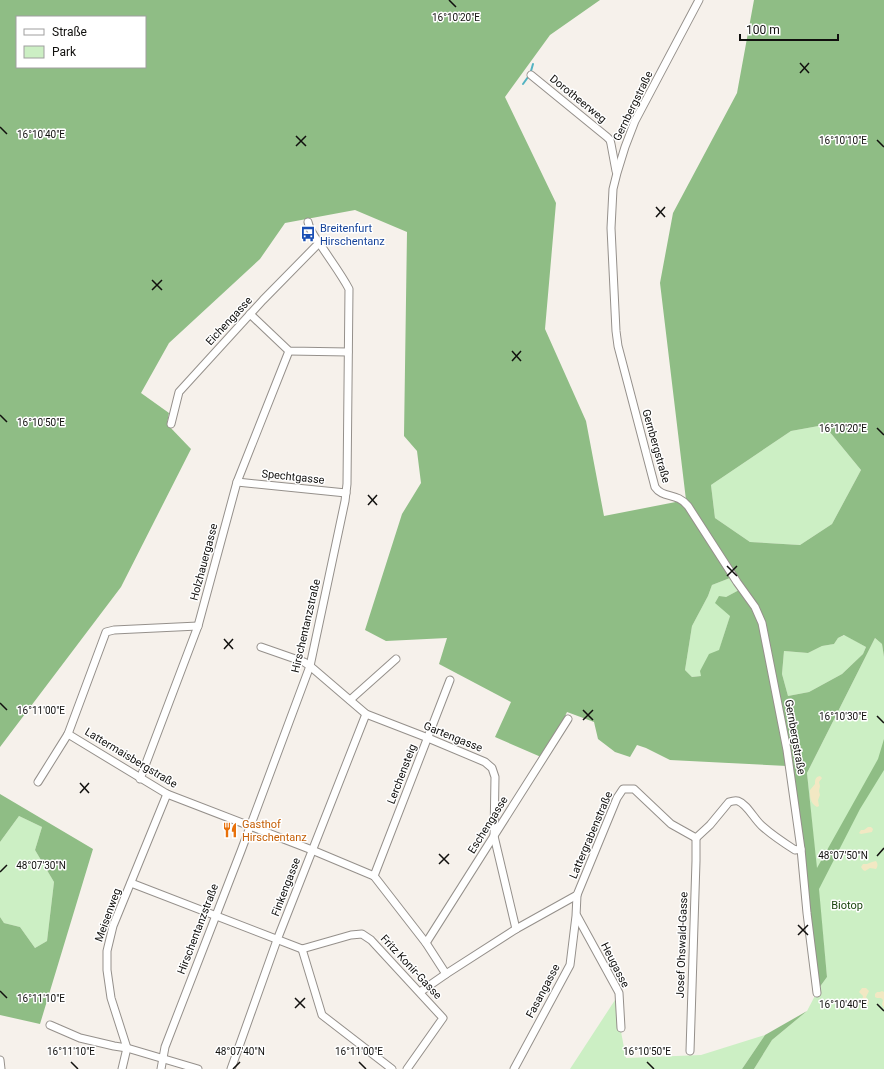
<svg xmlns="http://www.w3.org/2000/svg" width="884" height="1069" viewBox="0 0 884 1069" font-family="Roboto,sans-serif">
<rect width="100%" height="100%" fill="#f6f1eb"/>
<!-- green -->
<g fill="#ccefc4">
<path d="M824,425l37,45 -29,54 -32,21 -50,-3 -35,-24 -4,-33 80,-54z"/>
<path d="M730,578l9,12 -13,7 4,19 -11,35 -18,25 -9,1 -7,-7 7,-44 16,-30 4,-11z"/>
<path d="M845,635l21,12 -3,7 -21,20 -33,18 -21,4 -6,-22 2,-23 24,2 14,-7 12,-2 4,-6z"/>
<path d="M875,638l7,6 2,13v412h-130l18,-29 35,-29 12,-23 8,-11 -20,-204z"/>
<path d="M19,816l23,11 -7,23 19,32 -7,59 -12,7 -15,-21 -16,-4 -4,-6v-75z"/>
<path d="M615,1000l11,58 75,-3 64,-20 -23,34h-172z"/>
</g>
<!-- forest -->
<g fill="#8fbd85" fill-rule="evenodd">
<path d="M0,0h600l-50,35 -45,62 51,106 -11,126 41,92 18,95 82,-16 -26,-217 13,-70 64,-120 17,-93h130v657l-2,-13 -7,-6 -68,135 10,95 61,-109 6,-20v31l-24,39 -41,80 8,88 -8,11 -32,-222 -117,-6 -24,-12 -9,-3 -7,12 -15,-5 -17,-13 -4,-17 -27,-10 -7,15 -19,30 -46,-20 16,-35 -72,-38 8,-26 -61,3 -21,-11 37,-116 19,-31 -4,-32 -13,-15 3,-204 -52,-22 -70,13 -25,36 -91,84 -28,50 28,20 -2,11 24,25 -70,138 -121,160zM17,17h128v50h-128zM824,425l37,45 -29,54 -32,21 -50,-3 -35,-24 -4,-33 80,-54zM730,578l9,12 -13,7 -7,-1 -4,7 15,13 -11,34 -10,4 -9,17 1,5 -9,1 -7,-7 7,-44 16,-30 4,-11zM844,635l22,12 -3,7 -21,20 -33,18 -21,4 -6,-22 2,-23 24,2 14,-7 12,-2 4,-6z"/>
<path d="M0,794l93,55 -53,175 -40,-9v-98l4,6 16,4 15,21 12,-7 7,-59 -19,-32 7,-23 -23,-11 -19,26z"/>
<path d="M807,1011l-35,29 -18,29h-12l23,-34z"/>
</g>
<!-- sand -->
<g fill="#f2e8c3">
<path d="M820,776l2,2 -3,4 1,4 -1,5 1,4 -2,5 1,6 -2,1c-7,-4 -7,-10 -7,-17l5,-6c0,-4 0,-7 5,-8z"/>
<path d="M868,827h3l2,2 -1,3 -11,2 -2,-1 2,-3h3z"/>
<path d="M876,861c2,3 2,5 0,8l-6,-1 -5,3 -2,-1 -2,-3 2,-3h4l5,-2z"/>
<path d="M862,988h4l3,3 -3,6 3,4 -1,4h-4l-2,-3 1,-6 -4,-4z"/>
<path d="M882,991l2,1v16l-2,-3 1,-5 -2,-2h-4l-2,-1v-3l2,-2h3z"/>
</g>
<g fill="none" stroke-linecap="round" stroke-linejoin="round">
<!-- stream -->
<g stroke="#53b3c2" stroke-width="2">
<path d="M531,71l2,-7"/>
<path d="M523,84l5,-7"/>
</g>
<!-- street casing -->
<g stroke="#95908b" stroke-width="9">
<g id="street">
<path d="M699,0l-64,121 -10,26 -8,26 -4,16 -2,39 5,103 2,15 37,141c8,12 22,5 33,19l49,76 18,25 7,16 25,127 14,99 6,64 10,80"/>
<path d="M531,75l76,62 3,3 1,4 5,27"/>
<path d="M250,314l39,37 59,1"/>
<path d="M171,424l8,-32 84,-92 56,-57"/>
<path d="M237,482l109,11"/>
<path d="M261,647l43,15 6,4 56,48 62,24 57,24 7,6 3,9 -1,59 22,93"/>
<path d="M350,700l46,-41"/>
<path d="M68,734l99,60 145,56 62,26 52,67 20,31"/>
<path d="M140,779l58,-153 39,-144 52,-131"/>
<path d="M38,782l30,-48 38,-102 8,-2 84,-4"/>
<path d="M374,876l76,-196"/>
<path d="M131,883l171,66 49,-14 11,-1 9,6 72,78 -36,51"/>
<path d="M577,916l40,73 2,4 2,35"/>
<path d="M426,943l142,-224"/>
<path d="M302,949l20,66 70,54"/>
<path d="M420,992l26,-18 70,-45 61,-34 40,-97 6,-9h11l37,35 25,14 14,-13 19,-23c3,-1 6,-2 9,-1 9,3 16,18 24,25 10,9 22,17 33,24l6,-1"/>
<path d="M50,1025l30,13 34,8 13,2 71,21"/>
<path d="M690,1051l6,-190v-23"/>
<path d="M0,1060l1,9"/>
<path d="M122,1069l5,-21 -16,-50 -4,-28v-19l6,-25 54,-132"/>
<path d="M161,1069l4,-22 76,-196 69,-185 35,-165 2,-17 2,-195c-8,-15 -18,-28 -27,-42 -6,-8 -12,-15 -14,-25"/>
<path d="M231,1069l46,-129 89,-226"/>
<path d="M514,1069l56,-104 6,-49 1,-21"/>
</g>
</g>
<!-- street -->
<use href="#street" stroke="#fff" stroke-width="7"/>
</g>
<!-- ticks -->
<path fill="none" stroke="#11100e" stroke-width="1.5" d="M449,0l7,7M800,63l9,10M800,73l9,-10M0,127l7,7M296,136l10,10M877,140l7,7M296,146l10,-10M656,207l9,10M656,217l9,-10M152,280l10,10M152,290l10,-10M512,351l9,10M512,361l9,-10M0,415l7,7M877,428l7,7M368,495l9,10M368,505l9,-10M727,566l10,10M727,576l10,-10M224,639l9,10M224,649l9,-10M0,703l7,7M583,710l10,10M877,716l7,7M583,720l10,-10M80,783l9,10M80,793l9,-10M439,854l10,10M877,856l7,-8M439,864l10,-10M0,872l7,-7M798,925l10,10M798,935l10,-10M0,991l7,7M295,998l10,10M877,1004l7,7M295,1008l10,-10M71,1062l7,7M359,1062l7,7M647,1062l7,7M233,1069l7,-7"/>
<!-- icons -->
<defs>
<g id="bus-bare" transform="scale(1.2)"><path d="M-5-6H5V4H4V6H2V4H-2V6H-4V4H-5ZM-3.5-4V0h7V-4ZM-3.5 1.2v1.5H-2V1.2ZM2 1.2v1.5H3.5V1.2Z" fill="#1a4fb4" stroke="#fff" stroke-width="2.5" paint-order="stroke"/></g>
<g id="restaurant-bare" transform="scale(1.2)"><path d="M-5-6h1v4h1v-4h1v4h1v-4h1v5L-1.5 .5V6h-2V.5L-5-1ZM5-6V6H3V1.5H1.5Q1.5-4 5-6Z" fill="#e8710a" stroke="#fff" stroke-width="2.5" paint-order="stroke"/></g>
</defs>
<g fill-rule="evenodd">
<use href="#bus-bare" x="308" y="234"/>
<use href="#restaurant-bare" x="230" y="830"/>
</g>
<g text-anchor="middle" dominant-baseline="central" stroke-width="3" stroke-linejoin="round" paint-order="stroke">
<!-- street labels -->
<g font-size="11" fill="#11100e" stroke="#fff">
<text transform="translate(578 99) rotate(39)">Dorotheerweg</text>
<text transform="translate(633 106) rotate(-64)">Gernbergstraße</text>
<text transform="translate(229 321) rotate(-47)">Eichengasse</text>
<text transform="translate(656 446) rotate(74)">Gernbergstraße</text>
<text transform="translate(293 477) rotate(6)">Spechtgasse</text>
<text transform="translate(204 562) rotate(-75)">Holzhauergasse</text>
<text transform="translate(306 626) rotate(-77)">Hirschentanzstraße</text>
<text transform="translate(453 737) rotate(22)">Gartengasse</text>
<text transform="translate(795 737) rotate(80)">Gernbergstraße</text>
<text transform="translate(131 758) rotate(31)">Lattermaisbergstraße</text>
<text transform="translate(402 774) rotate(-69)">Lerchensteig</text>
<text transform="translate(488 825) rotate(-58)">Eschengasse</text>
<text transform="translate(591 835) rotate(-67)">Lattergrabenstraße</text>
<text transform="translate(286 887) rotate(-69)">Finkengasse</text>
<text transform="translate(108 915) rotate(-70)">Meisenweg</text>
<text transform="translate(198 929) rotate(-69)">Hirschentanzstraße</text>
<text transform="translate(682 945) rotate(-88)">Josef Ohswald-Gasse</text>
<text transform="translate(615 965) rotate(63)">Heugasse</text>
<text transform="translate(411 967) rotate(47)">Fritz Konir-Gasse</text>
<text transform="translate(543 991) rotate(-62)">Fasangasse</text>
</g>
<!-- transit labels -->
<g font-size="11" fill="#164399" stroke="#fff" text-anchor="start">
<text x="320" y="228">Breitenfurt<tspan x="320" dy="13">Hirschentanz</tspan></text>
</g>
<!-- food labels -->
<g font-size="11" fill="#c56008" stroke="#fff" text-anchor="start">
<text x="242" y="824">Gasthof<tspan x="242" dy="13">Hirschentanz</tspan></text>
</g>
<!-- park labels -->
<g font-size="11" fill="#1a460e" stroke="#fff">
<text x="847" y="905">Biotop</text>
</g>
</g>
<g font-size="10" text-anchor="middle" fill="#11100e" stroke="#fff" stroke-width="3" stroke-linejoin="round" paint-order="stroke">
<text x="456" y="21">16°10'20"E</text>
<text x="41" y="138">16°10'40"E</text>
<text x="843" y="144">16°10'10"E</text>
<text x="41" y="426">16°10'50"E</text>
<text x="843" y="432">16°10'20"E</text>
<text x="41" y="714">16°11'00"E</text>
<text x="843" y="720">16°10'30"E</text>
<text x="843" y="859">48°07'50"N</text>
<text x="41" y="869">48°07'30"N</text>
<text x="41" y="1002">16°11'10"E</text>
<text x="843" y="1008">16°10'40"E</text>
<text x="71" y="1055">16°11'10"E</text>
<text x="240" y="1055">48°07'40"N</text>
<text x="359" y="1055">16°11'00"E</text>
<text x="647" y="1055">16°10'50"E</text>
</g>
<!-- legend -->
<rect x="16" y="16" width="130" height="52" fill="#ffffff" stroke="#a09f9f"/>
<rect x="24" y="29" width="20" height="6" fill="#ffffff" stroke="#a09f9f"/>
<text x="52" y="36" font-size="12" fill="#11100e">Straße</text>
<rect x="24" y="46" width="20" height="12" fill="#ccefc4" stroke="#a09f9f"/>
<text x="52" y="56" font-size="12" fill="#11100e">Park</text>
<!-- scale -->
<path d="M740 34v6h98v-6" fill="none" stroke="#11100e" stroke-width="2"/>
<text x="746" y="34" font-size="12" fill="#11100e" stroke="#ffffff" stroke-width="3" paint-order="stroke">100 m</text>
</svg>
